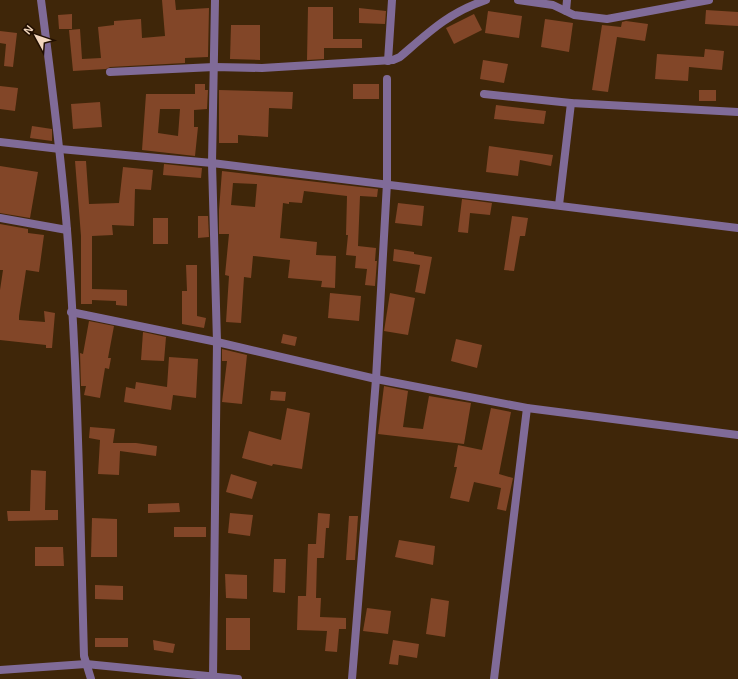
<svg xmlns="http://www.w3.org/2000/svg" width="738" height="679" viewBox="0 0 738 679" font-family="Helvetica,sans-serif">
<rect width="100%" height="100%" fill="#3f2609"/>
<!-- building -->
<g fill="#824628" fill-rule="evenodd">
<path d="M162,0h13l1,10 33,-2 -1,49 -23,1v5l-75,4 -4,2 -33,2 -4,-41 11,-1 2,30 19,-1 -3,-31 16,-2v-4l27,-2 1,19 23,-2z"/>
<path d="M308,7h25v32h29v9h-38v11l-17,1z"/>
<path d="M359,8l27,3 -1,13 -26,-1z"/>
<path d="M706,10l32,2v14l-33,-2z"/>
<path d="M488,11l34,5 -3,22 -34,-5z"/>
<path d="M72,14v15h-13l-1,-14z"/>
<path d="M474,14l8,16 -28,14 -8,-16z"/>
<path d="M545,19l28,4 -4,29 -28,-5z"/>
<path d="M626,21l22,3 -3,17 -28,-4 -9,55 -16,-2 10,-65 19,2 1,-5z"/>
<path d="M231,25h29v35l-30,-1z"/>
<path d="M0,31l17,2 -4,34 -9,-1 2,-22 -6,-1z"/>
<path d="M705,49l19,2 -2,19 -33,-3 -1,14 -33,-2 2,-25 47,3z"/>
<path d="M483,60l25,4 -4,19 -24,-4z"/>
<path d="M195,84h10v6h3l-1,19 -13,1v17h4l-3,29 -53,-6 4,-56h49zM160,109h20l-2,27 -20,-3z"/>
<rect x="353" y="84" width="26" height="15"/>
<path d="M0,86l18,2 -3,23 -15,-2z"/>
<path d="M219,90l74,2 -1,17 -23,-1 -1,29 -30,-2v8h-19z"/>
<rect x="699" y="90" width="17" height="11"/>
<path d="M100,102l2,25 -29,2 -2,-25z"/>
<path d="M496,105l50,6 -2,13 -50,-5z"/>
<path d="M32,126l20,3v12l-22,-3z"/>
<path d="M489,146l64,9 -2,11 -31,-6 -2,16 -32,-4z"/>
<path d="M75,161h11l3,43 30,-1 4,-36 30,3 -2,20 -16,-1 -1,37 -22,-1 1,10 -21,1v53l35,1v16l-11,-1v-4l-24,-1v4h-11v-68z"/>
<path d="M164,164l38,4 -1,10 -38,-3z"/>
<path d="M0,166l38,6 -8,46 -30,-5z"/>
<path d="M222,171l156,18 -1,8 -17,-1 -2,50 18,2 -1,13h2l-2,25 -10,-1 2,-16 -12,-1 1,-12 -10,-1 2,-20h-2l1,-39 -43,-5 -2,12 -13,-1v2l-6,-1 -3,35 37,4 -1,13 20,1 -1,32 -14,-1 1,-6 -34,-3 2,-18 -37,-4 -2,22 -7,-1 -3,46 -15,-1 3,-46 -4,-1 4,-41h-10v-24zM233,183l24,1 -2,23 -24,-2z"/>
<path d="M462,199l30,4 -2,12 -20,-2 -2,20 -10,-1z"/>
<path d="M398,203l26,3 -2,20 -27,-3z"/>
<path d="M198,216h10l1,21 -11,1z"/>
<path d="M512,216l16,2 -3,18h-5l-6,35 -10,-1z"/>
<rect x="153" y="218" width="15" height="26"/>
<path d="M0,224l28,5v4l16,2 -5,37 -13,-2 -7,46v4l26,2 -1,-11 11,2 -3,35h-6v-3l-46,-5v-50l3,-20h-3z"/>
<path d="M394,249l20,3v2l18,3 -7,37 -10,-2 5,-27 -27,-4z"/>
<path d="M186,265h11v51l9,2 -2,10 -22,-4v-33h5z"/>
<path d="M330,293l31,3 -2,25 -31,-3z"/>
<path d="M390,293l25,5 -7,37 -24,-4z"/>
<path d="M89,321l25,5 -6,32h3l-2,11 -4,-1 -5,30 -16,-3 2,-9h-5l-1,-33 3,1z"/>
<path d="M143,332l23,5 -2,24 -23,-1z"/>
<path d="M283,334l14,3 -2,9 -14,-3z"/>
<path d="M456,339l26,6 -5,23 -26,-7z"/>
<path d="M222,349l25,6 -5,49 -20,-2 5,-41h-5z"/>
<path d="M169,357l29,2 -2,39 -23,-3 -2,15 -47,-8 2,-15 9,2 1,-7 31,5z"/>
<path d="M384,386l24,5 -5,36 20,2 6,-33 42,7 -7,41 -86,-10z"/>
<path d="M271,391l15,1 -1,9 -15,-1z"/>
<path d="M287,408l23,5 -8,56 -29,-5 -1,2 -30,-8 7,-27 32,9z"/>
<path d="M491,408l20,4 -12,62 14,4 -7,33 -9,-2 4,-21 -27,-6 -5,20 -19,-4 7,-31h-3l4,-22 24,5z"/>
<path d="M90,427l25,2 -2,14h23l21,3 -1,10 -36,-5 -1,24 -21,-1 2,-34 -11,-2z"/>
<path d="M31,470l15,1 -1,39h13v10l-50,1 -1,-10h23z"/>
<path d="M231,474l26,8 -5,17 -26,-7z"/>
<path d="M179,503l1,9 -32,1v-9z"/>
<path d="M230,513l23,2 -3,21 -22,-3z"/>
<path d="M318,513l12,1 -1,14h-3l-2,30h-7l-1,40h5l-1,19 26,1v11h-7l-2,23 -12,-1 2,-20 -30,-1 1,-34h8l2,-52h8z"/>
<path d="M349,516h9l-3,44h-9z"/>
<path d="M92,518l25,1v38h-26z"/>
<rect x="174" y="527" width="32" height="10"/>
<path d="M399,540l36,6 -2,19 -38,-8z"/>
<path d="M35,547h28l1,19h-29z"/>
<path d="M274,559h12l-1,34 -12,-1z"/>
<path d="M225,574l22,1v24l-21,-1z"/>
<path d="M95,585l28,1v14l-28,-1z"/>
<path d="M431,598l18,3 -4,36 -19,-3z"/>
<path d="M367,608l24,3 -3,23 -25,-3z"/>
<rect x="226" y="618" width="24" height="32"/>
<rect x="95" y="638" width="33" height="9"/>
<path d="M153,640l22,4 -2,9 -19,-3z"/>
<path d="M393,640l26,4 -2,14 -18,-3 -1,10 -9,-1z"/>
</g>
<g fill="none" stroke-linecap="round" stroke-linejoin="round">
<!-- minor -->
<g stroke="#806b98" stroke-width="8">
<path d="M518,0l35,5 21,10 33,4 102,-19"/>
<path d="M566,11l1,-11"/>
<path d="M388,61l4,-61"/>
<path d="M110,72l104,-5 48,1 131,-8 7,-3c29,-25 48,-44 86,-57"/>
<path d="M484,94l87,9 167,9"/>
<path d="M60,149l152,14 526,65"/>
<path d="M559,205l12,-102"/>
<path d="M0,218l67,12"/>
<path d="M71,312l146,30 159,37 151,29 211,27"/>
<path d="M0,670l86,-6 152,15"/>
<path d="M213,677l4,-335 -5,-179 3,-163"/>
<path d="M352,679l24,-300 11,-196v-104"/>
<path d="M494,679l33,-271"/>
</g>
<!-- tertiary -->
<g stroke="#806b98" stroke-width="8">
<path d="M41,0c10,77 20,153 26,230 11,142 13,284 17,426l7,23"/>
<path d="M0,142l60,7"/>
</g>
</g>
<!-- north arrow -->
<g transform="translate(36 36) rotate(310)" stroke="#220f00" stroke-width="3" paint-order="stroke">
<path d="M0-3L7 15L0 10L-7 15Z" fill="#f3d7bd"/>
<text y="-6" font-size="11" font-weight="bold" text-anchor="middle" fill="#f3d7bd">N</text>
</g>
</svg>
